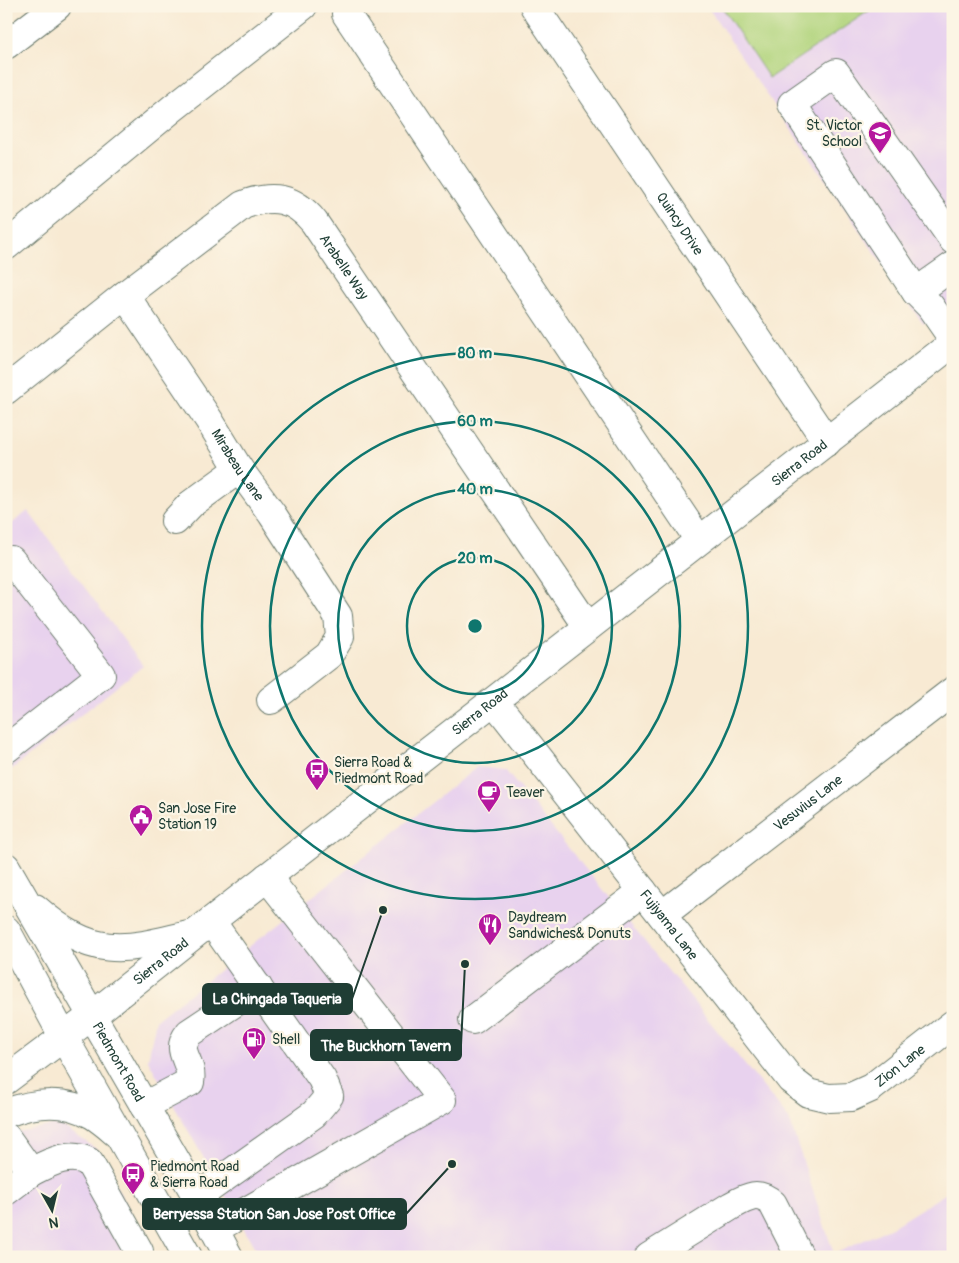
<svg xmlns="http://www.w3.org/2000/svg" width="959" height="1263" viewBox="0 0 959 1263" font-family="Pangolin,sans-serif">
<rect width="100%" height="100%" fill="#fcf5e5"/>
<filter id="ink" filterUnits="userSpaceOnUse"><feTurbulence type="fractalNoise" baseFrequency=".02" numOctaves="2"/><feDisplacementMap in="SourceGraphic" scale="10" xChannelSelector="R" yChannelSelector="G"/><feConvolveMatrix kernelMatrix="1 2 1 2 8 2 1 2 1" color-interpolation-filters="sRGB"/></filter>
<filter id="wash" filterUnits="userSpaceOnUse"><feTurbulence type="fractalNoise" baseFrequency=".0096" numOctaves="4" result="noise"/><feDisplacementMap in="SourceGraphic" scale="20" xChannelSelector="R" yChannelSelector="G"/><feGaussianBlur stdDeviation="1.12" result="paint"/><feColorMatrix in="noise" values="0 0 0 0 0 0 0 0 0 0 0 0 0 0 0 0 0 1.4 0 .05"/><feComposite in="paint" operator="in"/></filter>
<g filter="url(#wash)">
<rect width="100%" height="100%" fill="#f8ead3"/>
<!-- built -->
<g fill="#e8d2ee">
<path d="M707,6h246v295l-30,23z"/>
<path d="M28,511l115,155 -132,104 -5,-9v-233z"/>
<path d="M477,767l28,3 284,349 45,135 58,-27 61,-38v68h-693l-112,-197 8,-40z"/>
<path d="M60,1124l36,25 58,108h-148v-120l5,-4z"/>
</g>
<!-- green -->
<path fill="#b1d47d" stroke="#688858" d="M721,6h155l-107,72z"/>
</g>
<g filter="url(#ink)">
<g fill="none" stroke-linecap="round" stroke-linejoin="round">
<!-- minor casing -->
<g stroke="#6b7a6c" stroke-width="30">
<g id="minor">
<path id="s1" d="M534,6l293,436"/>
<path d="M346,14l353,526"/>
<path d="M6,45l51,-39"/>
<path d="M953,240l-117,-167 -44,31 124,188 14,14 23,33"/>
<path d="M6,246l167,-138 130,-102"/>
<path d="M916,292l37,-26"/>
<path id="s2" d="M125,295l84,125 30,49 33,45 66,102 2,21 -11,18 -58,45"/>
<path id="s3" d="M6,390l119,-95 118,-90c29,-11 51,-8 71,17l274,405"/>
<path d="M175,521l16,-17 48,-35"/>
<path d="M6,563l5,-3 90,115 -95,74"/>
<path id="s4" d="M494,701l297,379 17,13 21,5 22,-1 20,-9 82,-64"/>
<path id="s5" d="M662,915l291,-224"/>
<path d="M473,1020l170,-129"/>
<path id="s6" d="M6,1080l87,-65 118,-94 742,-578"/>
<path d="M144,1106l46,-24c4,-22 -17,-29 -1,-49l69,-46"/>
<path d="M6,1137l25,35 -25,19"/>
<path d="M31,1172c18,-9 38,-21 58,-10l50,89"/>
<path d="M197,1197l117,-83 15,-18 -7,-17 -111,-158"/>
<path d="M215,1229l227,-129 -175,-223"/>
<path d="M649,1257l82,-51c16,-9 27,-16 42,-2l27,53"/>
</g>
</g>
<!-- major casing -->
<g stroke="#6b7a6c" stroke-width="30">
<g id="major">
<path id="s7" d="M6,867l191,330 32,60"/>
<path d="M35,908c59,52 88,43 158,26"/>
<path d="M6,930l57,106 125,221"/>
<path d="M6,1113c28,-11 60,-14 87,2 8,5 15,11 22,17"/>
</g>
</g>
<!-- minor -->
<use href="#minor" stroke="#fff" stroke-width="28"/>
<!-- major -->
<use href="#major" stroke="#fff" stroke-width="28"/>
</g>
</g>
<!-- distance rings -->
<g fill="none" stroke="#0f766e" stroke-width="2.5">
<circle cx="475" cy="626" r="68"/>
<circle cx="475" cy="626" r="137"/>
<circle cx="475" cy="626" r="205"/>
<circle cx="475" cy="626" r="273"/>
</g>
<!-- icons -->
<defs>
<g id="school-pin" transform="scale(1.25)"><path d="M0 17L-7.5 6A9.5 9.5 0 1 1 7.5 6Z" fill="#b5179e" stroke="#fcf5e5"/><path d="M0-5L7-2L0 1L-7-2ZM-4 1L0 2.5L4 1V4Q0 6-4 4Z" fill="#fff"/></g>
<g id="bus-pin" transform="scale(1.25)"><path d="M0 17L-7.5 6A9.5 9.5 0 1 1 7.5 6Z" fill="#b5179e" stroke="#fcf5e5"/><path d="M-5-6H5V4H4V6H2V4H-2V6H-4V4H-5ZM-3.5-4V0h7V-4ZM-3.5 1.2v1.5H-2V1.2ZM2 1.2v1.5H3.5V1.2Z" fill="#fff"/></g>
<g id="cafe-pin" transform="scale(1.25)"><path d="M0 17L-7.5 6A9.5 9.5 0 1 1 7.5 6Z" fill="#b5179e" stroke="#fcf5e5"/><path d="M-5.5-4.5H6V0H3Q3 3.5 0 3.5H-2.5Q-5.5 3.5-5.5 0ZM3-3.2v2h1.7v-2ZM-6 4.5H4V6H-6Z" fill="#fff"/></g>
<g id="civic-pin" transform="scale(1.25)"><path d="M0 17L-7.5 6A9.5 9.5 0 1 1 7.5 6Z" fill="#b5179e" stroke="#fcf5e5"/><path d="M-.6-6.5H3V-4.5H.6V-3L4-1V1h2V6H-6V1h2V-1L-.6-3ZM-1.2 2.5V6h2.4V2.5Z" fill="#fff"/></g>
<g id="restaurant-pin" transform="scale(1.25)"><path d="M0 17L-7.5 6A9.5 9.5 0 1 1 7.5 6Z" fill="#b5179e" stroke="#fcf5e5"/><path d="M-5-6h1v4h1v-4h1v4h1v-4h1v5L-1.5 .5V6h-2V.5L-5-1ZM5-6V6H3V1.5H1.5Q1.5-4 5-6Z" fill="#fff"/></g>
<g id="fuel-pin" transform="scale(1.25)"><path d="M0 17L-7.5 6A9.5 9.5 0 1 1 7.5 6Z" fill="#b5179e" stroke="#fcf5e5"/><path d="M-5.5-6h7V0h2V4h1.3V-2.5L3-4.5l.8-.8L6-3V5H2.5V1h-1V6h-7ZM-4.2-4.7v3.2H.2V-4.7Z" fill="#fff"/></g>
</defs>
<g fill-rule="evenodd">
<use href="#school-pin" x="880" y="133"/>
<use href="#bus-pin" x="317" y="770"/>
<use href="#cafe-pin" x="489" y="792"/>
<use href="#civic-pin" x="141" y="816"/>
<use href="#restaurant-pin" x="490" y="925"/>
<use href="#fuel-pin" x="254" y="1039"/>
<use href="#bus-pin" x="133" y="1174"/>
</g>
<g text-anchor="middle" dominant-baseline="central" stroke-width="4.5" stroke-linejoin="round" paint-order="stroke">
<!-- poi labels -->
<g font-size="14" fill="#1f3d34" stroke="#fcf5e5" text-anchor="start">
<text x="862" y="125" text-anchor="end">St. Victor<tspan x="862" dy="16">School</tspan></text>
<text x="334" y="762">Sierra Road &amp;<tspan x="334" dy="16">Piedmont Road</tspan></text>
<text x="506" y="792">Teaver</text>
<text x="158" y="808">San Jose Fire<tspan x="158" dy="16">Station 19</tspan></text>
<text x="508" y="917">Daydream<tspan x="508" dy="16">Sandwiches&amp; Donuts</tspan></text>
<text x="272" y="1039">Shell</text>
<text x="150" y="1166">Piedmont Road<tspan x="150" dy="16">&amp; Sierra Road</tspan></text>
</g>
<!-- street labels -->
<g font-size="14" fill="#1f3d34" stroke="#fcf5e5">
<text stroke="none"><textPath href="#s1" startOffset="262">Quincy Drive</textPath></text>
<text stroke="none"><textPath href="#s3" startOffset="434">Arabelle Way</textPath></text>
<text stroke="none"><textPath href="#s6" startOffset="1005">Sierra Road</textPath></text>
<text stroke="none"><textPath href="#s2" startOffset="204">Mirabeau Lane</textPath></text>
<text stroke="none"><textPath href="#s6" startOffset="600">Sierra Road</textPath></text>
<text stroke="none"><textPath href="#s5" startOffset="184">Vesuvius Lane</textPath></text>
<text stroke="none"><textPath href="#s4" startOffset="284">Fujiyama Lane</textPath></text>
<text stroke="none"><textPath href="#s6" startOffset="195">Sierra Road</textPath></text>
<text stroke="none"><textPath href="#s7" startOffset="225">Piedmont Road</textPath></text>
<text stroke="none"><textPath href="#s4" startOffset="605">Zion Lane</textPath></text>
</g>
</g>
<circle cx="475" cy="626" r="8" fill="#0f766e" stroke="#fcf5e5" stroke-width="2.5"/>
<g font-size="15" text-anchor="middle" font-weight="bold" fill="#0f766e" stroke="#fcf5e5" stroke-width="4.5" stroke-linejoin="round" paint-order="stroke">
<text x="475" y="358">80 m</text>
<text x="475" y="426">60 m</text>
<text x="475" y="494">40 m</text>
<text x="475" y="563">20 m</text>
</g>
<!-- callouts -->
<path fill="none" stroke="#1f3d34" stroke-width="2" d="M383 910L352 999M465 964L461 1045M452 1164L406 1214"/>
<g fill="#1f3d34" stroke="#fcf5e5" stroke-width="2">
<circle cx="383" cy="910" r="5"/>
<circle cx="465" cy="964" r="5"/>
<circle cx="452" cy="1164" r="5"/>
</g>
<g fill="#1f3d34" stroke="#1f3d34" stroke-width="2">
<rect x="203" y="984" width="149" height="30" rx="5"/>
<rect x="311" y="1030" width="150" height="30" rx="5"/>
<rect x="143" y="1199" width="263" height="30" rx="5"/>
</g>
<g font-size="15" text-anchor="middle" font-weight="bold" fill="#fff">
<text x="277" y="1004">La Chingada Taqueria</text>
<text x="386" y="1051">The Buckhorn Tavern</text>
<text x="274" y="1219">Berryessa Station San Jose Post Office</text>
</g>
<!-- margin -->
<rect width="959" height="1263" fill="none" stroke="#fcf5e5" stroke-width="25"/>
<!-- north arrow -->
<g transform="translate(52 1210) rotate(172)" stroke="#fcf5e5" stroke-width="4" paint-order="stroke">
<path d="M0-4L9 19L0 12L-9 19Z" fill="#1f3d34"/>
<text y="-8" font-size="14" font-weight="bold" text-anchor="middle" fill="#1f3d34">N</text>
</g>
</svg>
